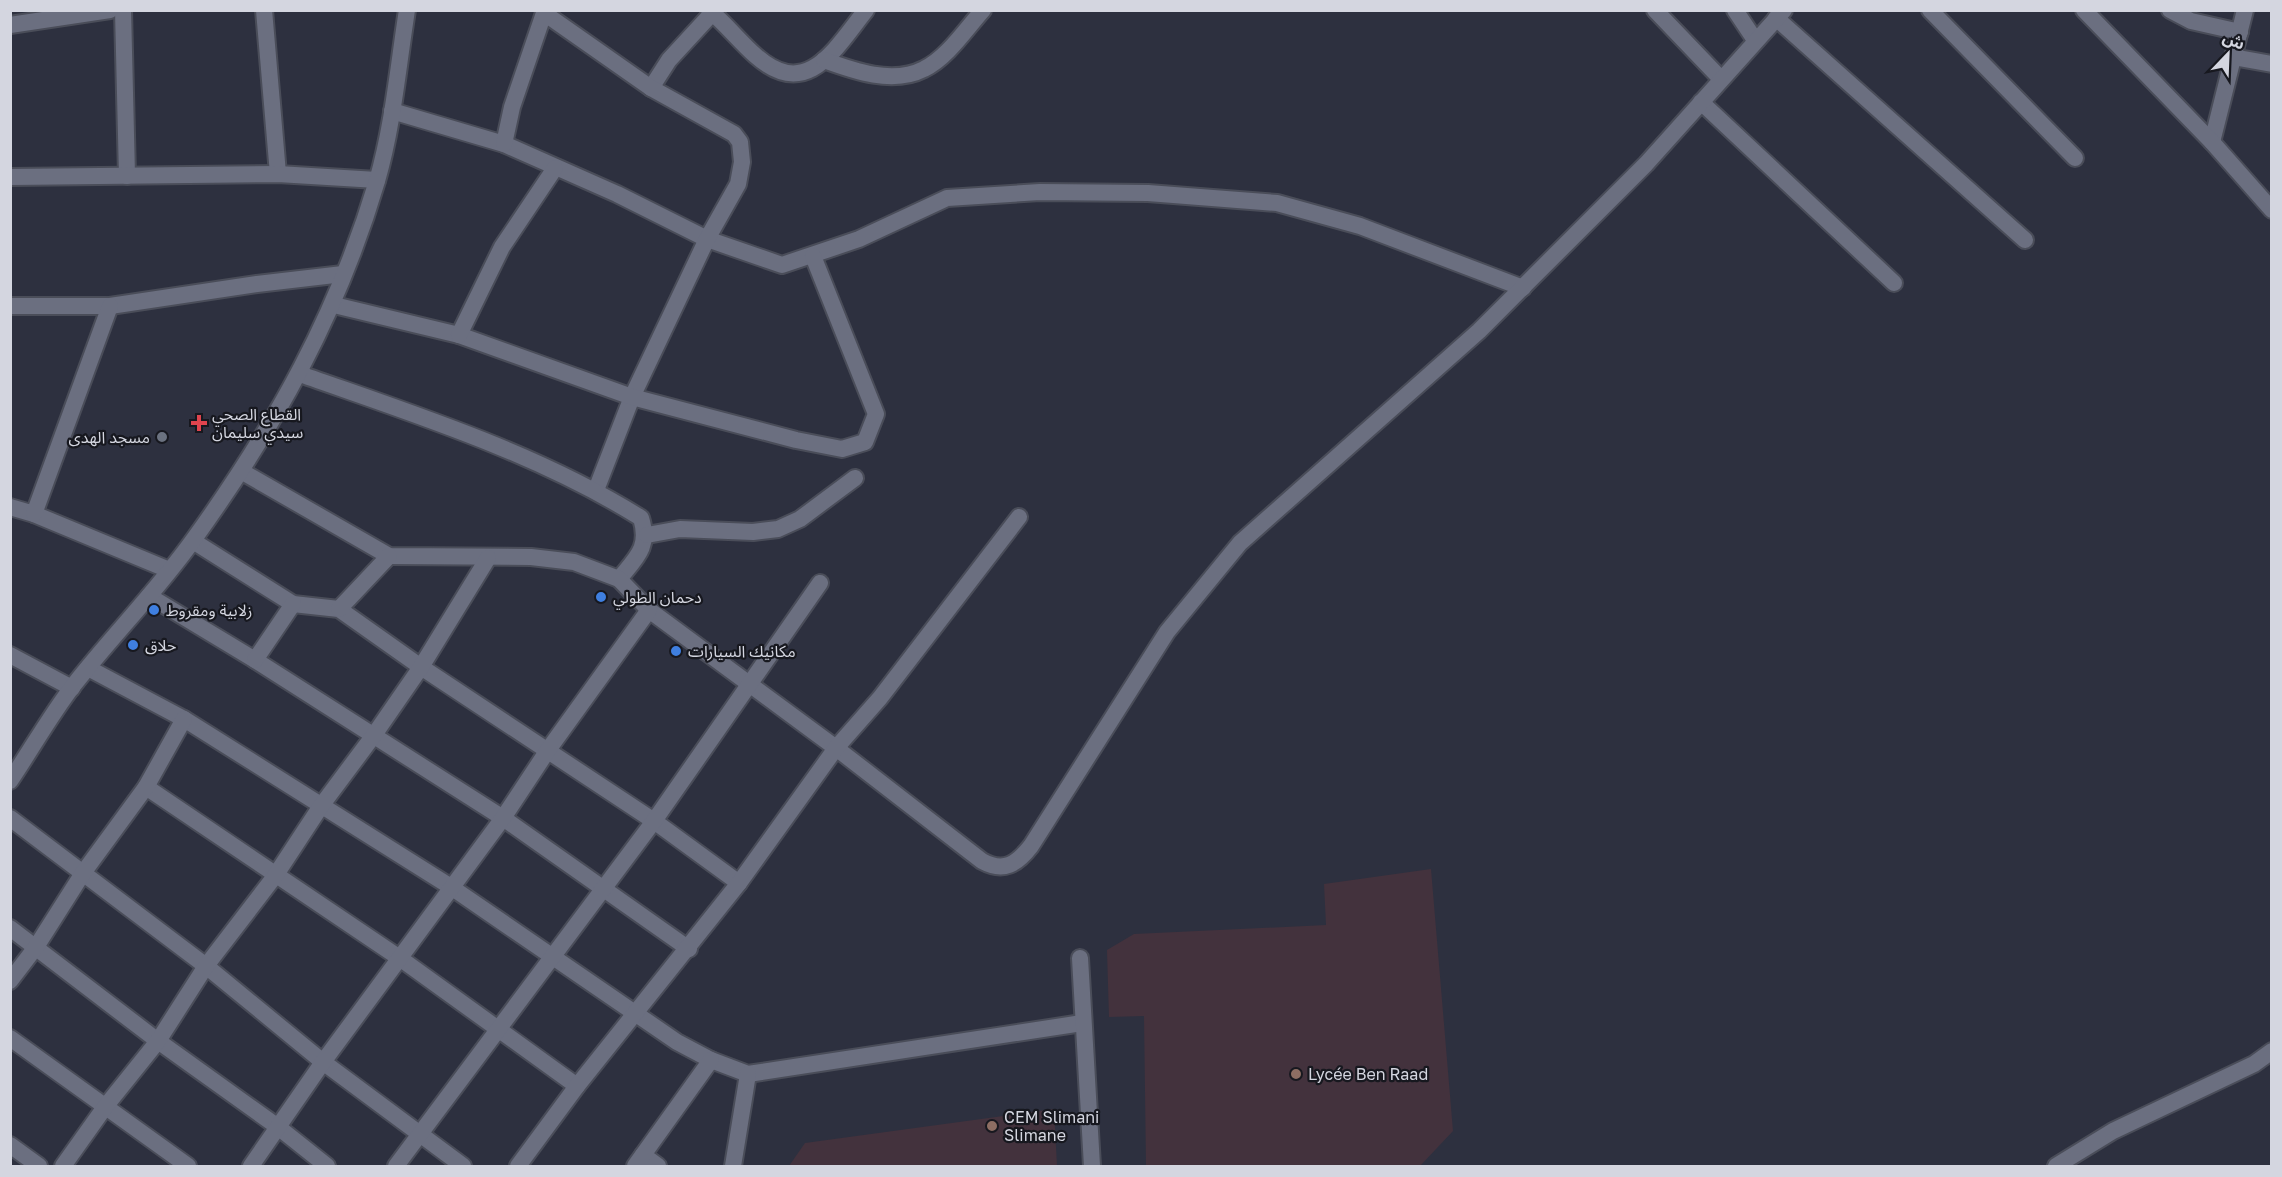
<svg xmlns="http://www.w3.org/2000/svg" width="2282" height="1177" viewBox="0 0 2282 1177" font-family="'Golos Text','Noto Sans Arabic',sans-serif">
<rect width="100%" height="100%" fill="#2d303f"/>
<!-- education -->
<g fill="#43323d">
<path d="M1431,869l22,262 -33,35h-274l-2,-150 -35,1 -2,-67 27,-16 192,-9 -2,-41z"/>
<path d="M1054,1109l3,57h-268l16,-23z"/>
</g>
<g fill="none" stroke-linecap="round" stroke-linejoin="round">
<!-- minor casing -->
<g stroke="#4a4d59" stroke-width="20">
<g id="minor">
<path d="M123,10l4,166"/>
<path d="M264,10l14,164"/>
<path d="M709,10c17,14 31,32 47,46 51,45 79,-7 110,-46"/>
<path d="M1655,10l66,69"/>
<path d="M1735,10l20,30"/>
<path d="M1930,10l145,148"/>
<path d="M2170,10l21,11 49,11"/>
<path d="M1776,18l249,222"/>
<path d="M10,25l100,-15"/>
<path d="M2233,57l39,7"/>
<path d="M824,60c30,11 69,25 100,9 23,-11 42,-40 59,-59"/>
<path d="M651,88l18,-28 46,-50"/>
<path d="M1701,102l193,181"/>
<path d="M392,111l112,33 113,50 90,45 75,26 77,-26 88,-41 93,-6 108,1 129,10 83,23 163,62"/>
<path d="M2212,142l33,-132"/>
<path d="M504,144l8,-37 32,-94 107,75 83,46 6,8 2,20 -4,22 -31,55 -75,158 -36,93"/>
<path d="M10,177l268,-3 99,6"/>
<path d="M334,305l125,30 173,62 164,43 46,9 23,-7 11,-28 -63,-158"/>
<path d="M10,306h100l147,-22 86,-10"/>
<path d="M459,335l43,-88 53,-79"/>
<path d="M300,374c116,41 237,79 341,144 9,29 -4,39 -22,61"/>
<path d="M241,471l148,85 142,1 43,5 45,17 30,31 187,138 146,113c22,12 35,3 49,-15l136,-214 73,-89 239,-212 167,-167 138,-154"/>
<path d="M10,507l24,7 135,56"/>
<path d="M34,514l76,-208"/>
<path d="M647,535l33,-6 73,3 25,-3 22,-10 55,-41"/>
<path d="M193,541l100,63 46,5 82,58 233,154 85,62"/>
<path d="M149,596l106,64 248,158 186,131"/>
<path d="M339,609l50,-53"/>
<path d="M10,655l62,33"/>
<path d="M255,660l38,-56"/>
<path d="M88,668l96,51 267,168 226,155 34,18 37,14 334,-51"/>
<path d="M146,787l255,172 176,127"/>
<path d="M10,818l196,148 117,96 140,104"/>
<path d="M10,928l148,113 120,86 49,39"/>
<path d="M1080,958l12,208"/>
<path d="M10,981l26,-34 47,-74 63,-86 38,-68"/>
<path d="M10,1038l178,128"/>
<path d="M10,1145l29,21"/>
<path d="M643,1155l15,11"/>
<path d="M63,1166l42,-59 53,-66 48,-75 69,-90 46,-70 53,-71 47,-68 67,-109"/>
<path d="M251,1166l72,-104 180,-244 45,-68 101,-140"/>
<path d="M396,1166l258,-345 166,-238"/>
<path d="M518,1166l59,-80 162,-203 97,-135 44,-50 139,-181"/>
<path d="M635,1166l76,-106"/>
<path d="M733,1166l15,-92"/>
</g>
</g>
<!-- tertiary casing -->
<g stroke="#4a4d59" stroke-width="20">
<path id="tertiary" d="M10,781c21,-31 40,-65 63,-95 39,-50 84,-95 121,-147 82,-114 143,-224 183,-358 16,-55 21,-114 30,-171"/>
</g>
<!-- secondary casing -->
<g stroke="#4a4d59" stroke-width="20">
<g id="secondary">
<path d="M2084,10l128,132 60,68"/>
<path d="M2056,1166l57,-35 141,-67 18,-13"/>
</g>
</g>
<!-- minor -->
<use href="#minor" stroke="#6b6f80" stroke-width="16"/>
<!-- tertiary -->
<use href="#tertiary" stroke="#6b6f80" stroke-width="16"/>
<!-- secondary -->
<use href="#secondary" stroke="#6b6f80" stroke-width="16"/>
</g>
<!-- markers -->
<path fill="#e0444e" stroke="#17181f" stroke-width="2" d="M196 414h6v6h6v6h-6v6h-6v-6h-6v-6h6z"/>
<circle fill="#6b7280" stroke="#17181f" stroke-width="2" cx="162" cy="437" r="6"/>
<g fill="#3f7fe0" stroke="#17181f" stroke-width="2">
<circle cx="601" cy="597" r="6"/>
<circle cx="154" cy="610" r="6"/>
<circle cx="133" cy="645" r="6"/>
<circle cx="676" cy="651" r="6"/>
</g>
<g fill="#8d6e63" stroke="#17181f" stroke-width="2">
<circle cx="1296" cy="1074" r="6"/>
<circle cx="992" cy="1126" r="6"/>
</g>
<g text-anchor="middle" dominant-baseline="central" stroke-width="4.5" stroke-linejoin="round" paint-order="stroke">
<!-- poi labels -->
<g font-size="16" fill="#d4d6e0" stroke="#17181f" text-anchor="start">
<text x="212" y="414">القطاع الصحي<tspan x="212" dy="18">سيدي سليمان</tspan></text>
<text x="150" y="437" text-anchor="end">مسجد الهدى</text>
<text x="613" y="597">دحمان الطولي</text>
<text x="166" y="610">زلابية ومقروط</text>
<text x="145" y="645">حلاق</text>
<text x="688" y="651">مكانيك السيارات</text>
<text x="1308" y="1074">Lycée Ben Raad</text>
<text x="1004" y="1117">CEM Slimani<tspan x="1004" dy="18">Slimane</tspan></text>
</g>
</g>
<!-- border -->
<rect width="2282" height="1177" fill="none" stroke="#d4d6e0" stroke-width="24"/>
<!-- north arrow -->
<g transform="translate(2228 54) rotate(23)" stroke="#17181f" stroke-width="4.5" paint-order="stroke">
<path d="M0-4.5L10 22L0 15L-10 22Z" fill="#d4d6e0"/>
<text y="-9" font-size="16" font-weight="bold" text-anchor="middle" fill="#d4d6e0">ش</text>
</g>
</svg>
